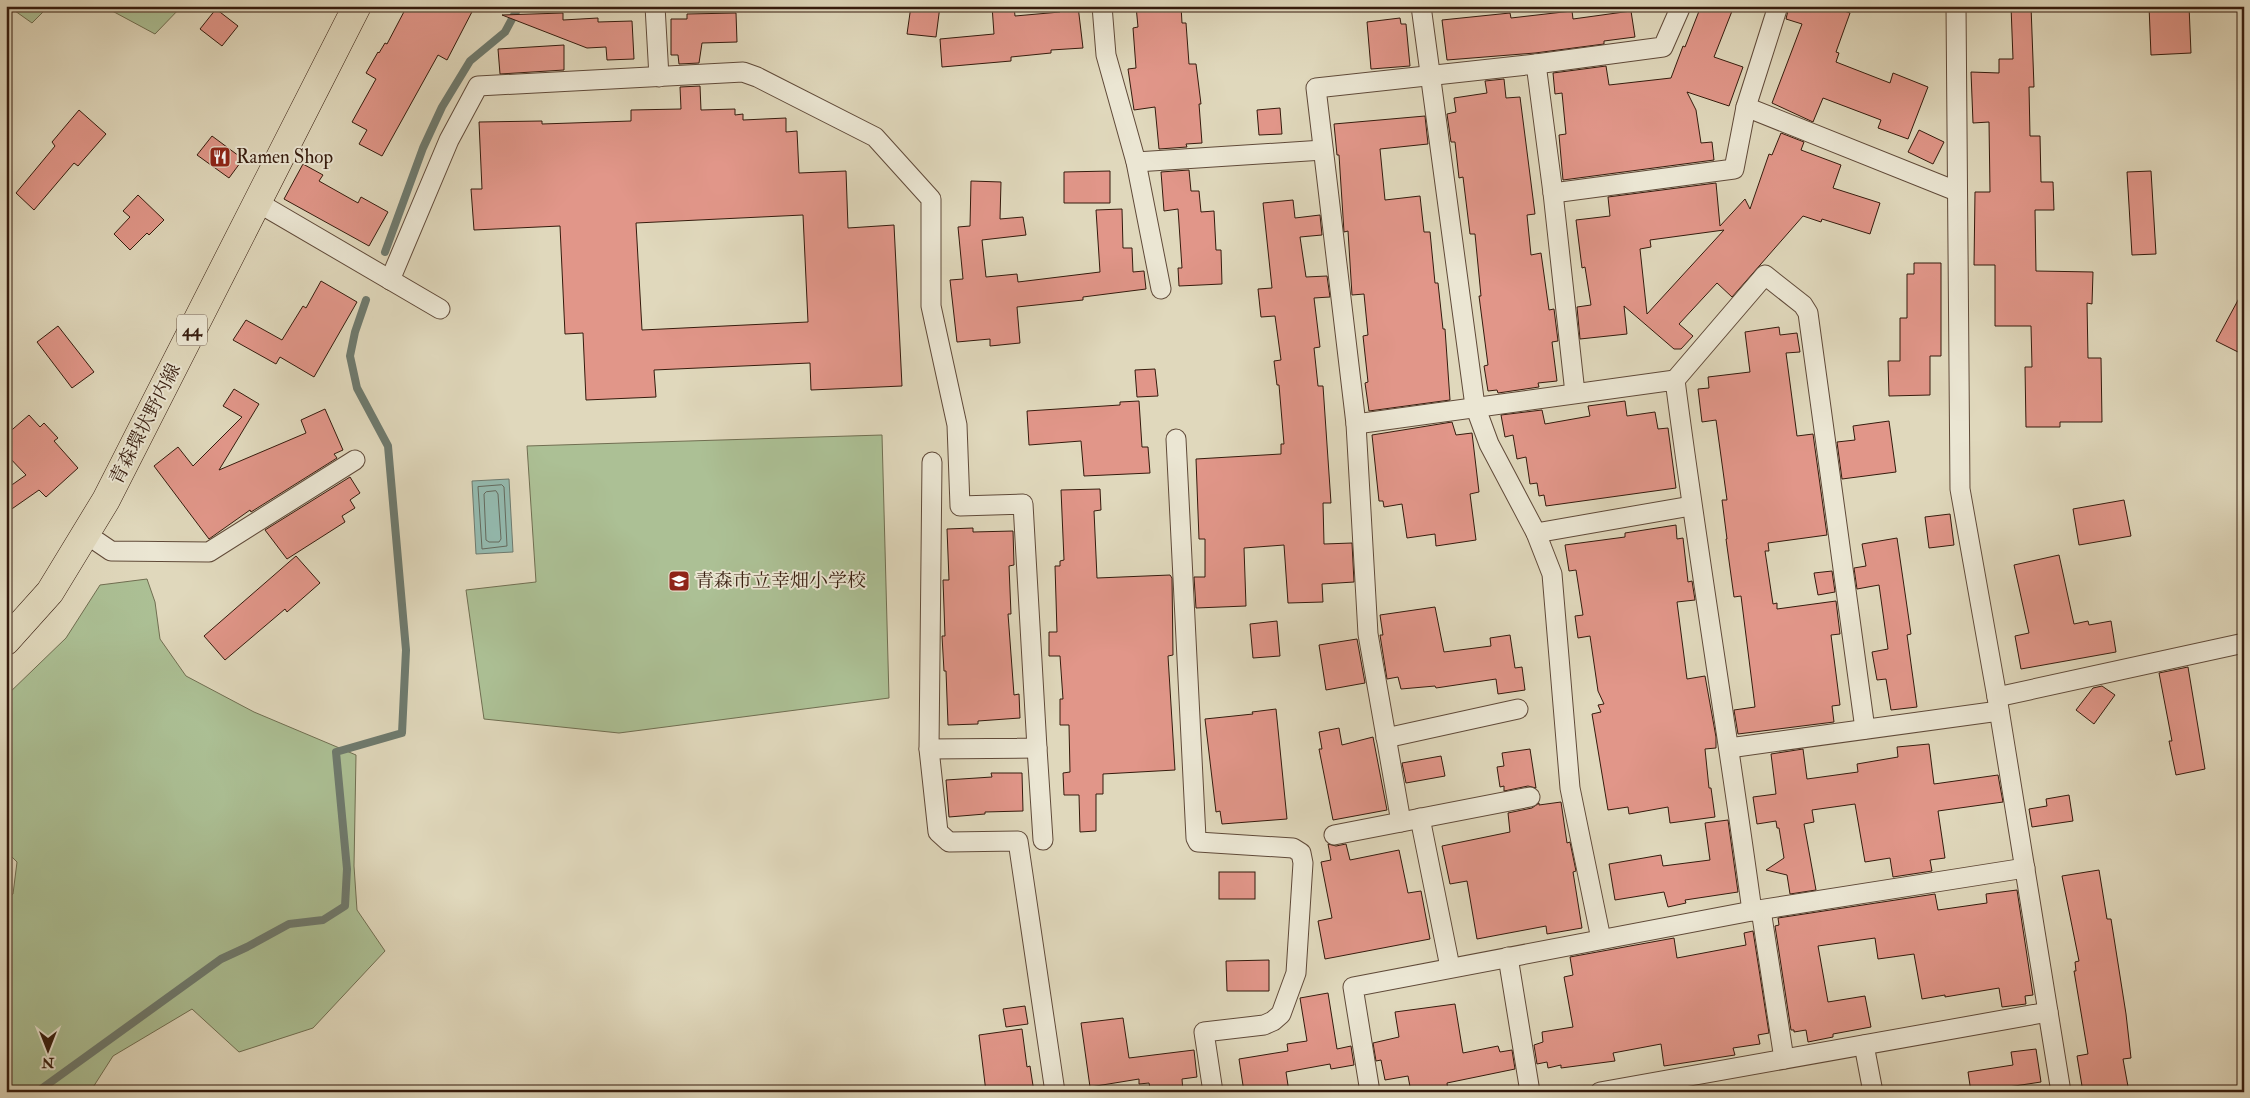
<svg xmlns="http://www.w3.org/2000/svg" width="2250" height="1098" viewBox="0 0 2250 1098" font-family="'IM FELL Double Pica','Noto Serif JP',serif">
<rect width="100%" height="100%" fill="#e0d8bc"/>
<filter id="stains"><feTurbulence type="fractalNoise" baseFrequency=".004" numOctaves="4"/><feColorMatrix values="0 0 0 0 .2 0 0 0 0 .09 0 0 0 0 .02 0 0 0 .5 -.17"/></filter>
<radialGradient id="worn" r=".72"><stop offset=".6" stop-color="#630" stop-opacity="0"/><stop offset="1" stop-color="#630" stop-opacity=".3"/></radialGradient>
<!-- green -->
<g fill="#acc095" stroke="#706e51">
<path d="M8,6h41l-17,17z"/>
<path d="M103,6h79l-27,28z"/>
<path d="M882,435l7,263 -270,35 -135,-14 -18,-129 70,-8 -9,-136z"/>
<path d="M147,579l8,23 5,37 26,37 68,36 102,43 -2,111 3,44 28,41 -72,77 -74,24 -47,-43 -79,47 -23,36h-84v-195l7,-3 4,-32 -11,-11v-155l60,-58 34,-53z"/>
</g>
<!-- water -->
<path fill="#94baaf" stroke="#6e7a6e" d="M509,479l4,73 -37,2 -4,-73z"/>
<g fill="none" stroke-linecap="round" stroke-linejoin="round">
<!-- shore -->
<g stroke="#646a5e" stroke-width="1">
<path d="M502,485l2,2 3,59 -25,3 -4,-62z"/>
<path d="M496,491l2,3 3,45 -2,3h-10l-3,-2 -2,-46 2,-2z"/>
</g>
<!-- stream -->
<g stroke="#6e7a6e" stroke-width="8">
<path d="M385,252l38,-104 19,-41 28,-46 35,-29 14,-26"/>
<path d="M37,1092l184,-133 26,-12 42,-23 34,-4 22,-14 2,-37 -11,-117 66,-19 4,-83 -18,-204 -31,-58 -7,-32 5,-24 11,-32"/>
</g>
</g>
<!-- building -->
<g fill="#e19689" stroke="#351b0d" fill-rule="evenodd">
<path d="M407,6h68l-28,54 -9,-5 -56,101 -23,-12 8,-14 -15,-8 24,-43 -10,-6 12,-21 1,1 6,-10 2,1z"/>
<path d="M911,6h29l-4,31 -29,-3z"/>
<path d="M992,6h22l1,10 45,-4 -1,-6h19l5,42 -32,2v3l-40,4v4l-69,6 -2,-28 54,-5z"/>
<path d="M1136,6h45l1,17h4l3,41h7l5,40h-2l3,39 -16,1 1,3 -28,2 -4,-42 -21,3 -6,-41 8,-1 -3,-40 5,-1z"/>
<path d="M1701,6h33l-20,51 29,10 -14,39 -42,-14 9,18 5,33 11,-1 2,18 -151,20 -4,-45 7,-1 -4,-41 -7,1 -2,-21 53,-7 3,19 62,-7 12,-32 2,1z"/>
<path d="M1789,6h41l20,7 -14,39 3,1 -3,9 54,21 3,-10 35,14 -20,52 -30,-11 3,-8 -58,-22 -10,24 -41,-19 30,-79 -16,-5z"/>
<path d="M2011,6h20l3,81h-5l1,49h10l1,46h12l1,28h-19l1,61 57,1 -1,32 -5,-1 1,55h13l1,64h-42v5h-34l-1,-60h7l-1,-41h-36v-61h-21l1,-73h15l-1,-70 -16,1 -2,-51 28,1v-14h14z"/>
<path d="M2149,6h40l2,47 -40,2z"/>
<path d="M216,9l22,17 -16,20 -22,-17z"/>
<path d="M1572,11l1,8 58,-8 4,26 -31,4v3l-69,9 -88,7 -5,-40 68,-7 1,5z"/>
<path d="M563,13v7l35,-2v4l34,-1 2,38 -27,1 -1,-13 -19,1 -85,-33z"/>
<path d="M736,13l1,29 -35,1 -3,20 -20,1 -1,-9h-7v-36h16v-5z"/>
<path d="M1400,18l1,6h5l4,42 -39,3 -4,-47z"/>
<path d="M564,45v25l-64,4 -2,-25z"/>
<path d="M1504,79l2,19 14,-1 15,117 -8,1 4,40 10,-2 8,57 5,-1 4,32 -6,1 5,39 -19,2 1,4 -41,6 -1,-3 -9,1 -4,-25 4,-1 -9,-69h2l-6,-62h-5l-7,-57 -4,1 -4,-36h-4l-4,-28 9,-2 -2,-14 33,-5 -2,-12z"/>
<path d="M700,86l1,24 34,-1v6l8,-1v6l43,-2v14l11,-1 2,42 47,-2 2,57 46,-3 8,161 -91,4 -1,-27 -156,7 2,27 -70,3 -3,-67 -18,1 -5,-108 -86,4 -3,-41h11l-3,-67 63,-1v3l89,-3v-11l50,-1 -1,-22zM803,215l5,107 -166,8 -6,-107z"/>
<path d="M1280,108l2,26 -23,1 -2,-25z"/>
<path d="M79,110l27,24 -28,32 -4,-3 -40,47 -18,-17 39,-47 -3,-4z"/>
<path d="M1425,116l3,28 -48,5 5,51 35,-4 4,36h6l5,51h3l5,46h2l5,71 -81,11 -4,-28 3,-1 -5,-46 5,-1 -4,-41 -12,1 -4,-64 -4,1 -5,-77h-2l-3,-31z"/>
<path d="M1919,130l25,12 -11,22 -25,-12z"/>
<path d="M1781,133l23,9 -3,8 40,15 -8,23 47,15 -10,31 -48,-15 -1,3 -18,-6 -71,81 -15,-14 -38,41 14,12 -12,13h-7l-50,-43 3,28 -47,5 -3,-32 14,-2 -6,-38 -3,1 -6,-48 34,-4 -2,-19 108,-14 4,43 25,-27 5,10 19,-55 3,1zM1724,230l-77,84 -7,-65 11,-2 -1,-7z"/>
<path d="M212,136l31,23 -14,19 -32,-23z"/>
<path d="M303,164l20,11 -4,6 39,22 3,-6 27,15 -19,34 -85,-47z"/>
<path d="M1189,170l2,21h8l2,21 13,-1 2,39h5l1,34 -43,2 -1,-18h4l-4,-59 -14,2 -3,-39z"/>
<path d="M1110,171v32h-46v-31z"/>
<path d="M2151,171l5,83 -24,1 -5,-83z"/>
<path d="M971,181l30,1 -1,37 23,-2 3,18 -44,5 4,37 31,-3 1,8 82,-10 -4,-62 26,-1 1,39h9l1,24 11,-1 2,18 -63,8v3l-66,7 3,36 -30,3v-7l-33,3 -7,-62 13,-1 -5,-52 12,-1z"/>
<path d="M138,195l26,25 -15,15 -2,-2 -17,17 -16,-16 16,-17 -7,-6z"/>
<path d="M1293,200l2,18 25,-3 2,20 -22,2 6,40 21,-1 3,21 -16,1 6,49 -6,1 4,38h5l8,117h-8l1,41 28,-1 2,39 -32,2 1,18 -35,1 -4,-58 -40,3 2,58 -50,2 -2,-31h11v-38h-6l-3,-80 85,-5v-10h3l-5,-59h-2l-3,-24 7,-1 -6,-44 -14,1 -3,-28 14,-1 -9,-85z"/>
<path d="M1914,263h27v93h-11v39l-41,1 -1,-35h12v-43h7v-44h7z"/>
<path d="M321,281l36,21 -43,75 -34,-20 -4,7 -43,-24 13,-20 36,20 21,-34 3,2z"/>
<path d="M2244,289v66l-28,-14z"/>
<path d="M58,326l36,46 -22,16 -35,-46z"/>
<path d="M1779,327l1,8 17,-2 3,19 -14,1 11,83 16,-2 14,101 -59,8 1,8h-4l8,53 4,-1v6l59,-8 4,33 -9,1 9,70 -8,1 2,16 -96,12 -4,-24 21,-3 -14,-111 -7,1 -8,-58h1l-5,-39h5l-11,-80 -14,2 -4,-33 11,-1 -1,-11 42,-5 -5,-40z"/>
<path d="M1155,369l3,27 -21,1 -2,-27z"/>
<path d="M234,389l25,15 -40,66 87,-37 -5,-13 24,-11 18,41 -9,4 3,4 -86,54 -1,-2 -41,29 -55,-73 24,-19 15,19 49,-49 -19,-11z"/>
<path d="M1139,401l3,46h6l2,26 -66,3 -3,-35 -52,4 -2,-34 93,-6v-3z"/>
<path d="M1625,401l2,15 28,-4 3,17 10,-1 8,60 -130,18 -2,-11 -5,1 -2,-13 -7,1 -4,-27 -9,2 -4,-24 -8,2 -4,-22 41,-5 3,14 45,-8 -2,-10z"/>
<path d="M29,415l11,12 4,-4 14,15 -4,3 24,27 -32,29 -7,-7 -33,23v-24l20,-14 -20,-21v-19z"/>
<path d="M1889,421l7,51 -54,7 -5,-37 18,-2 -2,-14z"/>
<path d="M1452,422l4,13 16,-2 7,59 -9,2 6,46 -40,6 -1,-12 -28,4 -5,-34 -18,3 -1,-6h-4l-7,-66z"/>
<path d="M350,477l10,16 -10,7 5,8 -13,8 3,6 -58,37 -22,-29z"/>
<path d="M1100,489l1,21 -7,1 3,67 73,-3 2,3 1,77 -5,1 7,114 -72,4v20h-7v37l-16,1 -1,-37h-15l-1,-22 7,-1 -1,-47h-9v-26h3l-3,-43h-11v-24h8l-2,-66h5v-5l4,-1 -3,-70z"/>
<path d="M2124,500l7,36 -52,9 -6,-36z"/>
<path d="M1950,514l4,31 -25,3 -4,-31z"/>
<path d="M1676,525l1,14 6,-1 5,44 4,-1 3,19 -18,2 10,77 18,-3 11,61v11l-11,1 4,39h2l4,29 -45,6 -2,-16 -39,7 -1,-7 -20,3 -16,-96 9,-2 -3,-7 6,-1 -6,-13 -8,-55 -12,2 -3,-22 8,-1 -7,-45 -7,1 -4,-26 60,-8v-4z"/>
<path d="M973,528v4l40,-1 1,34 -5,1 2,48h-3l6,81 5,-1 1,24 -42,3v3l-30,1 -2,-54h-2l-2,-35h3l-2,-56h6l-2,-51z"/>
<path d="M1897,538l14,96 -4,1 10,72 -26,3 -5,-31 -9,1 -5,-28 16,-3 -9,-64 -22,4 -3,-21 12,-2 -4,-22z"/>
<path d="M2059,555l15,69 14,-3 1,4 22,-4 5,31 -95,17 -6,-33 14,-3 -15,-68z"/>
<path d="M296,556l24,27 -33,29 -2,-3 -60,51 -21,-24z"/>
<path d="M1832,571l3,21 -17,3 -4,-22z"/>
<path d="M1435,607l9,45 47,-6 -1,-8 20,-3 5,33 7,-1 3,23 -27,4 -2,-15 -60,9 -1,-2 -34,3 -3,-12 -11,2 -7,-44h3l-3,-20z"/>
<path d="M1277,621l3,35 -27,2 -3,-34z"/>
<path d="M1357,639l8,44 -39,7 -7,-45z"/>
<path d="M2188,667l17,102 -29,6 -7,-34h3l-13,-68z"/>
<path d="M2102,686l13,9 -21,29 -18,-14 17,-22z"/>
<path d="M1276,709l11,110 -65,5 -2,-13 -4,1 -11,-93 48,-5 -1,-2z"/>
<path d="M1339,728l3,17 31,-8 14,73 -54,10 -14,-71h3l-3,-17z"/>
<path d="M1929,744l5,40 64,-9 5,27 -65,9 7,47 -15,2 2,11 -39,6 -3,-19 -25,4 -10,-58 -43,6 2,12 -10,2 12,66 -26,4 -3,-19 -21,-5 18,-12 -5,-30h-2l-1,-7 -19,3 -4,-27 23,-3 -5,-40 32,-5 4,30 51,-7 -1,-8 41,-7 -1,-10z"/>
<path d="M1530,749l6,39 -8,-2 -24,5v-5l-4,1 -3,-20 7,-1 -2,-13z"/>
<path d="M1441,756l4,20 -39,7 -4,-20z"/>
<path d="M991,773h31l1,38 -38,1v2l-36,3 -3,-37 46,-3z"/>
<path d="M2069,795l4,26 -41,6 -3,-18 18,-3 -1,-7z"/>
<path d="M1561,802l6,41 3,-1 6,29 -3,1 9,56 -35,6 -1,-8 -69,13 -10,-58 -17,3 -8,-38 68,-14 -2,-19 24,-5 7,-5v2z"/>
<path d="M1728,820l10,72 -53,8 1,3 -18,4 -4,-15 -49,8 -6,-36 52,-9 2,11 47,-6 -5,-37z"/>
<path d="M1328,844l8,2 10,-2 4,16 49,-10 9,43 13,-2 9,48 -105,20 -7,-38 14,-3 -11,-56 10,-2z"/>
<path d="M2099,870l8,49h4l15,95 5,44 -8,1 6,33h-46l-6,-36 11,-2 -14,-83h2l-1,-9 4,-1 -17,-85z"/>
<rect x="1219" y="872" width="36" height="27"/>
<path d="M2017,890l16,105 -8,1 1,8 -24,3 -3,-19 -54,9v-2l-23,4 -8,-45 -36,5 -3,-21 -57,8 10,56 37,-6 6,31 -38,7v3l-25,5 -2,-12 -12,2v-2h-3l-16,-104 4,-1 -1,-7 157,-24 3,16 49,-7 -1,-9z"/>
<path d="M1753,931l16,102 -11,2 2,9 -27,4 2,7 -71,11 -3,-22 -48,9 2,8 -54,7v-3l-13,3 -1,-6 -10,2 -3,-19 9,-3 -1,-10 31,-5 -9,-50 9,-2 -3,-18 104,-19 3,20 69,-13 -2,-12z"/>
<path d="M1269,960v31h-42l-1,-30z"/>
<path d="M1328,993l9,56 14,-3 3,19 -23,4 -1,-5 -44,8 3,20h-45l-5,-33 49,-8 -1,-7 20,-3 -7,-43z"/>
<path d="M1455,1004l8,49 35,-7 2,6 12,-2 3,19 -68,14 1,9h-37l-3,-16 -23,4 -4,-20 -5,1 -3,-18 26,-6 -4,-25z"/>
<path d="M1025,1006l3,18 -22,3 -3,-18z"/>
<path d="M1123,1018l6,40 65,-8 3,27 -15,2 1,13h-32l-2,-9 -10,1v-5l-49,8 -9,-64z"/>
<path d="M1022,1029l5,38 3,-1 4,26h-48l-7,-57z"/>
<path d="M2036,1049l5,33 -33,5 1,5h-38l-3,-20 45,-7 -2,-13z"/>
</g>
<g fill="none" stroke-linecap="round" stroke-linejoin="round">
<!-- street casing -->
<g stroke="#604a39" stroke-width="21">
<g id="street">
<path d="M655,6l4,71"/>
<path d="M1102,6l4,49 30,107 25,127"/>
<path d="M1421,6l54,400 14,38 47,89 16,41 18,214 31,151"/>
<path d="M1956,6l4,483 37,208 64,395"/>
<path d="M1536,64l127,-17 18,-41"/>
<path d="M1746,107l210,84"/>
<path d="M1136,162l187,-12"/>
<path d="M1553,193l181,-24 12,-62 32,-101"/>
<path d="M257,202l183,107"/>
<path d="M390,280l59,-140 29,-54 265,-14 14,5 118,60 56,62v107l26,119 3,81 63,-2 14,244 -108,1"/>
<path d="M1675,380l90,-105 38,30 5,8 57,416"/>
<path d="M1356,424l319,-44c23,178 53,354 77,531"/>
<path d="M1176,439l20,399 2,4 95,6 8,5 2,10 -7,110 -15,41 -8,7 -9,4 -60,7 9,60"/>
<path d="M932,462l-3,287 9,83 11,10 69,-1 37,251"/>
<path d="M1536,533l155,-27"/>
<path d="M86,534l25,17 98,1 146,-92"/>
<path d="M1997,697l247,-54"/>
<path d="M1386,738l132,-29"/>
<path d="M1037,748l6,92"/>
<path d="M1729,748l270,-37"/>
<path d="M1420,818l30,149"/>
<path d="M1401,822l-33,-188 -12,-210 -40,-336 220,-24 17,129 22,200"/>
<path d="M1334,835l196,-38"/>
<path d="M1761,910l23,149"/>
<path d="M1508,957l22,135"/>
<path d="M1864,1045l9,47"/>
<path d="M1370,1092l-17,-105 399,-76 273,-43"/>
<path d="M1600,1092l448,-80"/>
</g>
</g>
<!-- primary casing -->
<g stroke="#351b0d" stroke-width="29">
<path id="primary" d="M6,641l44,-49 56,-92 251,-494"/>
</g>
<!-- street -->
<use href="#street" stroke="#ebe6d3" stroke-width="19"/>
<!-- primary -->
<use href="#primary" stroke="#e0d8bc" stroke-width="28"/>
</g>
<!-- icons -->
<defs>
<g id="restaurant-square" transform="scale(1.125)"><rect x="-9" y="-9" width="18" height="18" rx="4" fill="#8f2418" stroke="#ebe6d3"/><path d="M-5-6h1v4h1v-4h1v4h1v-4h1v5L-1.5 .5V6h-2V.5L-5-1ZM5-6V6H3V1.5H1.5Q1.5-4 5-6Z" fill="#fff"/></g>
<g id="school-square" transform="scale(1.125)"><rect x="-9" y="-9" width="18" height="18" rx="4" fill="#8f2418" stroke="#ebe6d3"/><path d="M0-5L7-2L0 1L-7-2ZM-4 1L0 2.5L4 1V4Q0 6-4 4Z" fill="#fff"/></g>
</defs>
<g fill-rule="evenodd">
<use href="#restaurant-square" x="220" y="157"/>
<use href="#school-square" x="679" y="581"/>
</g>
<g text-anchor="middle" dominant-baseline="central" stroke-width="4" stroke-linejoin="round" paint-order="stroke">
<!-- shield labels -->
<rect fill="#ebe6d3" stroke="#6c5848" stroke-width="1" x="177" y="314.5" width="30" height="31" rx="4"/>
<g font-size="18" font-weight="bold" fill="#351b0d">
<text x="192" y="330">44</text>
</g>
<!-- poi labels -->
<g font-size="19" fill="#351b0d" stroke="#ebe6d3" text-anchor="start">
<text x="236" y="157">Ramen Shop</text>
<text x="695" y="581">青森市立幸畑小学校</text>
</g>
<!-- street labels -->
<g font-size="19" fill="#351b0d" stroke="#ebe6d3">
<text transform="translate(145 424) rotate(-63)">青森環状野内線</text>
</g>
</g>
<!-- margin -->
<rect width="2250" height="1098" fill="none" stroke="#e0d8bc" stroke-width="25"/>
<rect x="8" y="8" width="2235" height="1083" fill="none" stroke="#351b0d" stroke-width="2.5"/>
<rect x="12" y="12" width="2225" height="1073" fill="none" stroke="#351b0d"/>
<!-- north arrow -->
<g transform="translate(48 1050) rotate(180)" stroke="#ebe6d3" stroke-width="4" paint-order="stroke">
<path d="M0-4L9 19L0 12L-9 19Z" fill="#351b0d"/>
<text y="-8" font-size="14" font-weight="bold" text-anchor="middle" fill="#351b0d">N</text>
</g>
<rect width="100%" height="100%" filter="url(#stains)"/>
<rect width="100%" height="100%" fill="url(#worn)"/>
</svg>
